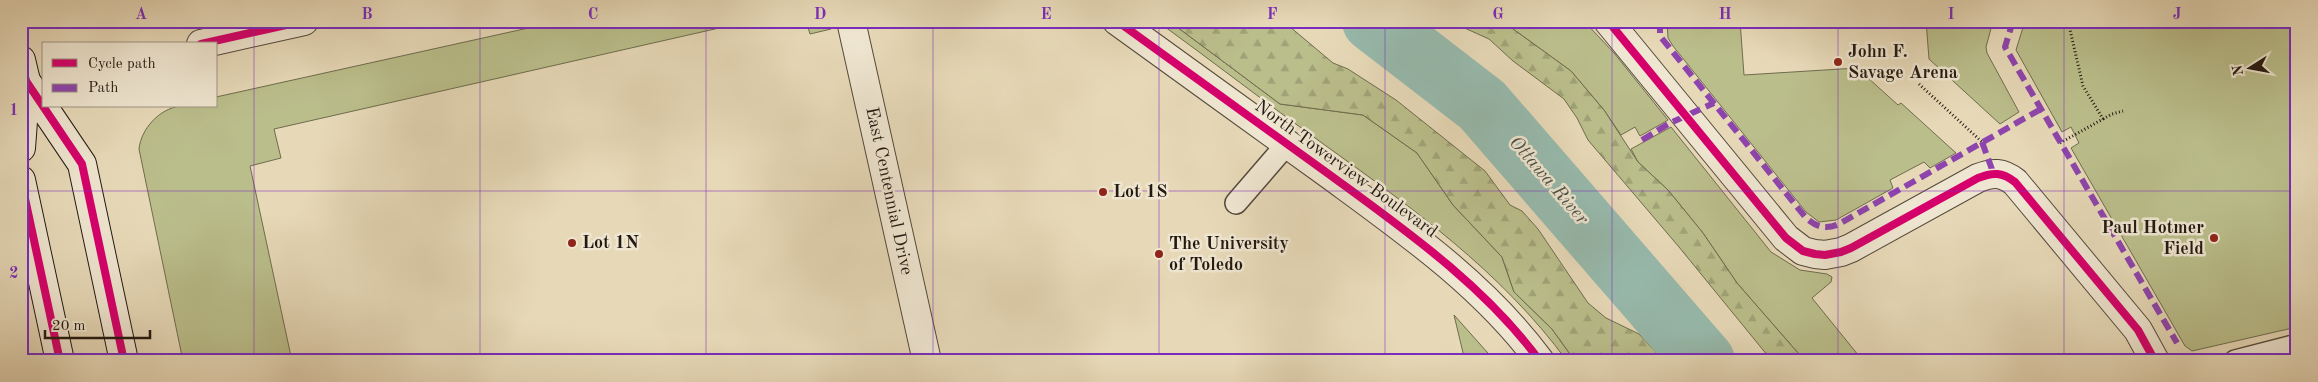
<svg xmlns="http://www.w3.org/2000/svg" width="2318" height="382" viewBox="0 0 2318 382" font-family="'Old Standard TT',serif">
<defs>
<pattern id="forest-firs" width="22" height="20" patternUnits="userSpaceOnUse" patternTransform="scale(1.25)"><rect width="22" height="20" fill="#babe8b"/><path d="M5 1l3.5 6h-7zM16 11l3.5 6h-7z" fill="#a0a377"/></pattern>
</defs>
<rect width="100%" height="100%" fill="#e7d9b8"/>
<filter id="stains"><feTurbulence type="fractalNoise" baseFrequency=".004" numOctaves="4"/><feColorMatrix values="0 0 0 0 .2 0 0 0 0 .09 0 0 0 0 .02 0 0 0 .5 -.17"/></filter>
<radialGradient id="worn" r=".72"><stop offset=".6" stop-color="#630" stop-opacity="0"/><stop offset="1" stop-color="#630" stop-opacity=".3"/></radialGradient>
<!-- grass -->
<g fill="#babe8b" stroke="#6e6c4e">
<path d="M560,21h190l-476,108 7,29 -31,8 42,195h-109l-44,-212c2,-20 20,-40 41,-43 12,-1 25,0 36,0v-9z"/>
<path d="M806,21h25v8l-21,5z"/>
<path d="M1157,21h12l111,83 83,11 54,38 36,52 49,52 12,35 38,37 23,32h-8c-66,-90 -156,-154 -245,-218 -56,-40 -110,-82 -165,-122z"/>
<path d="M1502,21h82l30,32 54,67 -28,16 -5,-9 -14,8 -17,-25 -33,-39z"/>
<path d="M1667,21h73l4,54 113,-7 41,37 3,-2 55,50 -26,15 -6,-6 -34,18 3,8 -57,32 -17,2 -13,-10 -133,-166 -5,-8z"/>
<path d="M1926,21h67l-7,26 1,6 32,59 -19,12 -71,-65z"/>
<path d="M2025,21h272v306l-105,24 -7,-5 -114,-198 8,-5 -8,-16 -9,5 -46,-82z"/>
<path d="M1671,127l100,125 29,18 27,4 5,3 -1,5 -19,16 51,63h-58l-68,-78 -34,-50 -35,-43 -30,-28 -7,-13z"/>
<path d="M1454,315l41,46h-30z"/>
</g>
<!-- forest -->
<g fill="url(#forest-firs)" stroke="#6e6c4e">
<path d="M1169,21h114l50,42 15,6 48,31 89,71 25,34 12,6 16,18 50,74 18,15 33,16 25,27h-89l-23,-32 -38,-37 -12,-35 -49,-52 -36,-52 -54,-38 -83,-11z"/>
<path d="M1449,21h53l69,50 33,39 34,52 30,28 35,43 34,50 68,78h-33l-93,-114 -91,-107 -11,-22 -13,-19 -51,-38 -24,-22z"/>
</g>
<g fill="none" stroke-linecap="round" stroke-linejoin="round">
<!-- river -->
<path stroke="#97baad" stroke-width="62" d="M1373,21l109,84 222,256"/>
<!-- service casing -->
<g stroke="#54493b" stroke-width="24">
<g id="service">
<path d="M1236,203l51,-59"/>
<path d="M2235,361l62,-16"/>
</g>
</g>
<!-- minor casing -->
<g stroke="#54493b" stroke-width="30">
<g id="minor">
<path d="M851,21l76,340"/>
<path d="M1117,21c71,51 142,103 213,154 75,55 154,110 210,186"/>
<path d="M1608,21l178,217 17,13 12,3 10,1 16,-3 10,-4 127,-70c15,-6 24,-6 37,4l123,148 17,31"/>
<path d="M201,44l103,-23"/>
</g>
</g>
<!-- secondary casing -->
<g stroke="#231911" stroke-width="30">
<g id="secondary">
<path d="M21,60l5,21 -5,67"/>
<path d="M26,81l56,83 42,197"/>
<path d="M21,180l39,181"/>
</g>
</g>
<!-- path -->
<g stroke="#231911" stroke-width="3" stroke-dasharray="1 2.5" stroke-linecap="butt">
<path d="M1919,84l63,58"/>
<path d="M2103,119l9,-5 11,-3"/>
<path d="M2060,143l43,-24 -20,-33 -15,-65"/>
</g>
<!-- service -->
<use href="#service" stroke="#efe6d1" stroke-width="21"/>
<!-- minor -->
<use href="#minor" stroke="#efe6d1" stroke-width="28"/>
<!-- secondary -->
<use href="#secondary" stroke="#efe6d1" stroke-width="28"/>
<!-- quiet -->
<g stroke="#8e44ad" stroke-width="6" stroke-dasharray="12 6" stroke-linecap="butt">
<path d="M1660,21v15l146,182c10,9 20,12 33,6l202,-115"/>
<path d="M2013,21l-8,26 172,296"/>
<path d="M1642,140l28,-17 44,-20"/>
<path d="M1982,142l11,30"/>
</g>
<!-- cycleway casing -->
<g stroke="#efe6d1" stroke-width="11">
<g id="cycleway">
<path d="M1117,21c71,51 142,103 213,154 75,55 154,110 210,186"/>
<path d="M1608,21l178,217 17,13 12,3 10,1 16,-3 10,-4 127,-70c15,-6 24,-6 37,4l123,148 17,31"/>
<path d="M201,44l103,-23"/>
<path d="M21,60l5,21 -5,67"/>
<path d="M26,81l56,83 42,197"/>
<path d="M21,180l39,181"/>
</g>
</g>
<!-- cycleway -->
<use href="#cycleway" stroke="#d6006c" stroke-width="8"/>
</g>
<!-- grid -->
<path fill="none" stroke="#7b2cbf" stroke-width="1" stroke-opacity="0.55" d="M254,21v340M480,21v340M706,21v340M933,21v340M1159,21v340M1385,21v340M1612,21v340M1838,21v340M2064,21v340M21,191h2276"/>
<!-- markers -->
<g fill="#8f2418" stroke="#efe6d1" stroke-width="2">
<circle cx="1838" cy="62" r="5"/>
<circle cx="1103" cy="192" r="5"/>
<circle cx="2214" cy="238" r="5"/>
<circle cx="572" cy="243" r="5"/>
<circle cx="1159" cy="254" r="5"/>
</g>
<g text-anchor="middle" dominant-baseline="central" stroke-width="5" stroke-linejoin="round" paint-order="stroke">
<!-- poi labels -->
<g font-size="18" font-weight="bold" fill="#231911" stroke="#efe6d1" text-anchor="start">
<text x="1848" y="52">John F.<tspan x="1848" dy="21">Savage Arena</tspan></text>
<text x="1113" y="192">Lot 1S</text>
<text x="2204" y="228" text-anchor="end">Paul Hotmer<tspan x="2204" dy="21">Field</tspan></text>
<text x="582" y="243">Lot 1N</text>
<text x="1169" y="244">The University<tspan x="1169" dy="21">of Toledo</tspan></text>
</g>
<!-- street labels -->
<g font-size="18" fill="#231911" stroke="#efe6d1">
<text transform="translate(1346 169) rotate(36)">North Towerview Boulevard</text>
<text transform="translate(889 191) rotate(78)">East Centennial Drive</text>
</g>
<!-- water labels -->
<g font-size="19" font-style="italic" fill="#4c5148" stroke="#efe6d1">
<text transform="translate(1548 181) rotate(49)">Ottawa River</text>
</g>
</g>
<!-- margin -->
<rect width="2318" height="382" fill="none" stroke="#e7d9b8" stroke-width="55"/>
<!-- legend -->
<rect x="42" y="42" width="175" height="65" fill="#efe6d1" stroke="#9d9484"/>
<rect x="52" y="59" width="25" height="8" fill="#d6006c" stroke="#9d9484"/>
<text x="88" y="68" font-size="15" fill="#231911">Cycle path</text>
<rect x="52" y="84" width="25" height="8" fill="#8e44ad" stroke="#9d9484"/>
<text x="88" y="92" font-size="15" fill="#231911">Path</text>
<!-- north arrow -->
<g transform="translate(2250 68) rotate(259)" stroke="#efe6d1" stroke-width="4" paint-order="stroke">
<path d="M0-4L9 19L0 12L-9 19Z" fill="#231911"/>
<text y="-8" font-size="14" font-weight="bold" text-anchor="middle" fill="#231911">N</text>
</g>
<!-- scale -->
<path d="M45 330v8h105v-8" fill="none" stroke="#231911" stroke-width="2.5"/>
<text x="52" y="330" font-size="15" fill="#231911" stroke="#efe6d1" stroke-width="4" paint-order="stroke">20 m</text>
<rect x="28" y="28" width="2262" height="326" fill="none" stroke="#7b2cbf" stroke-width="2"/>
<g font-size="16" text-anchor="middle" font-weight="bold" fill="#7b2cbf">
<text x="141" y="19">A</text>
<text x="367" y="19">B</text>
<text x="593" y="19">C</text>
<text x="820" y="19">D</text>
<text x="1046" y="19">E</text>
<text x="1272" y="19">F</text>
<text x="1498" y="19">G</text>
<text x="1725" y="19">H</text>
<text x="1951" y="19">I</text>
<text x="2177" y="19">J</text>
<text x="14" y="115">1</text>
<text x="14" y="278">2</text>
</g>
<rect width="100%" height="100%" filter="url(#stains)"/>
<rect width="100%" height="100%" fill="url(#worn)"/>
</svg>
